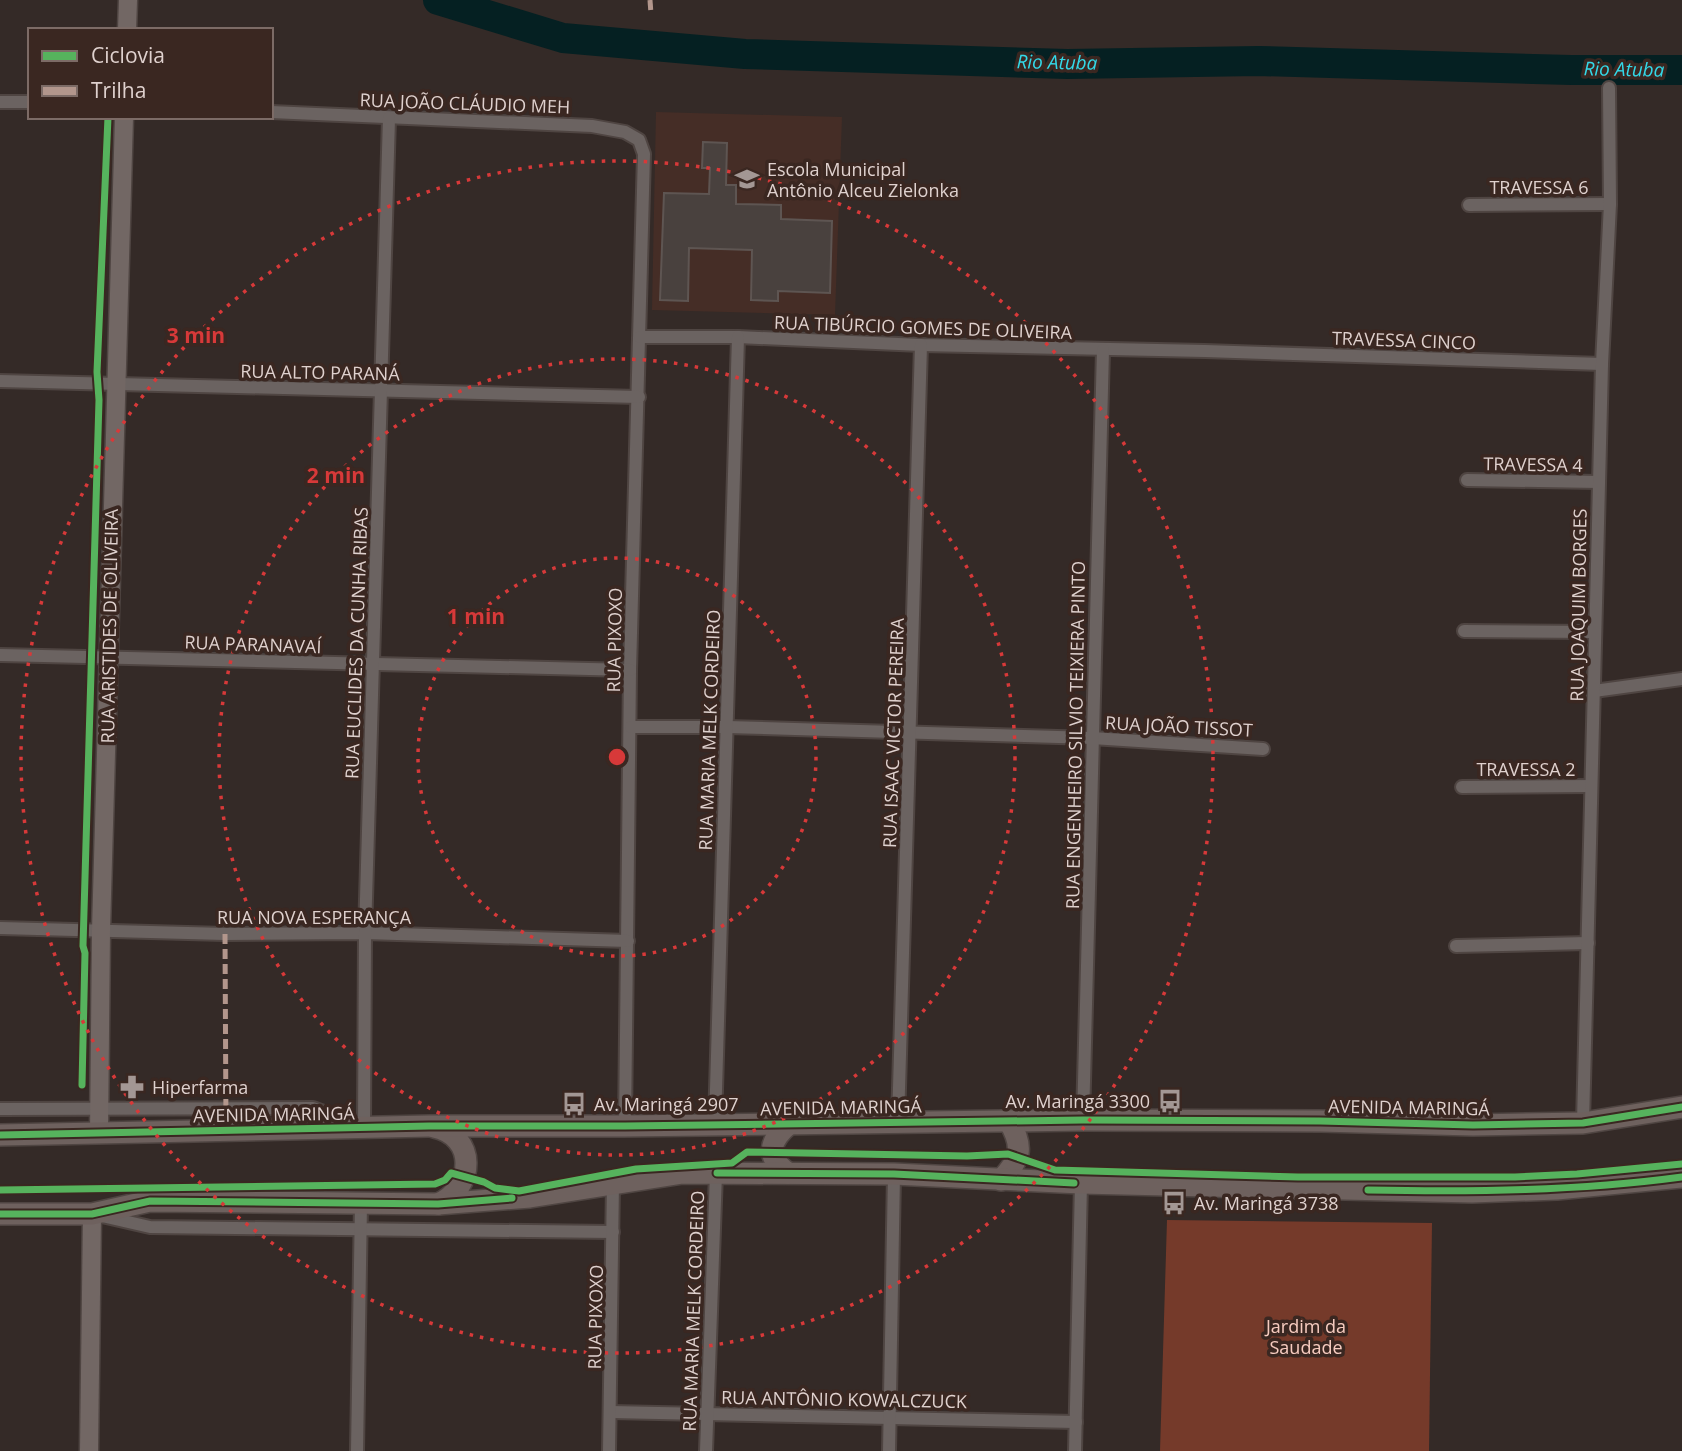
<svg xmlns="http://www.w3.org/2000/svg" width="1682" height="1451" viewBox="0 0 1682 1451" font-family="'Open Sans',sans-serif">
<rect width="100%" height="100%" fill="#342a27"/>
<!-- built -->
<path fill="#452d26" d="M656,112l186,5 -7,198 -183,-5z"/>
<!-- green -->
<path fill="#753a2a" d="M1167,1220l265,3 -3,228h-269z"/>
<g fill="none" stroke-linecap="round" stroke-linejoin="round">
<!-- river -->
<path stroke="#052022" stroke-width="30" d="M438,0l125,38 182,16 322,10 192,-3 312,9h111"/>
</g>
<!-- building -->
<path fill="#49413e" stroke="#5e5552" stroke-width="2" d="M703,142l24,1 -1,42h10v19l45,1v14l51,2 -2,72 -52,-2v10l-27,-1 1,-50 -63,-2 -1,53 -28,-1 4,-107 45,1 1,-26h-8z"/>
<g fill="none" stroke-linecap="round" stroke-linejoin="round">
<!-- minor casing -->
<g stroke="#4f4542" stroke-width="16">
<g id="minor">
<path d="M0,102h30"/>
<path d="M271,112l321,14 33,6 14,8 5,14 -14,516 -5,456"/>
<path d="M1469,205l141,-1"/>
<path d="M640,337h98l183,8 284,6 397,13"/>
<path d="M0,381l639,16"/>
<path d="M1467,480l132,2"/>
<path d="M1464,631l131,1"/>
<path d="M0,655l630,15"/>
<path d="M1594,691l88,-12"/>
<path d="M631,727h96l365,11 171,11"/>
<path d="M1462,787l129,-1"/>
<path d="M0,928l225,6 140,-1 263,8"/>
<path d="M1456,946l132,-3"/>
<path d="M0,1109l313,-1 51,19 1,-194 24,-815"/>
<path d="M1083,1120l20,-770"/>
<path d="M898,1122l23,-777"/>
<path d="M1583,1123l19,-759 8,-160 -1,-116"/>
<path d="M715,1124l23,-787"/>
<path d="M102,1216l48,11 463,5"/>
<path d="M611,1412l465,10"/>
<path d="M357,1451l4,-248"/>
<path d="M609,1451l4,-268"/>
<path d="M706,1451l10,-278"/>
<path d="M889,1451l5,-277"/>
<path d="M1075,1451l6,-268"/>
</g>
</g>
<!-- secondary casing -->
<g stroke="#4f4542" stroke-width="21">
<g id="secondary">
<path d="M127,30l1,-30"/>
<path d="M99,1134l2,-204 23,-813"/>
<path d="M89,1451l3,-237"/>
</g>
</g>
<!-- primary casing -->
<g stroke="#4f4542" stroke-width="24">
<g id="primary">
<path d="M434,1127c43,9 41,61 4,77"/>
<path d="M0,1135l429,-9h196l458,-6 237,1 153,4 110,-2 99,-16"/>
<path d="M788,1173c-23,-16 -19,-32 1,-49"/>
<path d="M1001,1180c20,-21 23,-33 8,-59"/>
<path d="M0,1214h92l58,-13 288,3 92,-7 153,-24 211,1 187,9 391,9 85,-3 125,-12"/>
</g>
</g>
<!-- minor -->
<use href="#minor" stroke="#6b6361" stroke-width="12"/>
<!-- secondary -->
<use href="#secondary" stroke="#726764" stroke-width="18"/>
<!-- primary -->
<use href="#primary" stroke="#6e615e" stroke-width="21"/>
<!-- quiet -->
<g stroke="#b2968c" stroke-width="5" stroke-dasharray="10 5" stroke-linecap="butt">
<path d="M650,0l1,14"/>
<path d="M225,934l1,197"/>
</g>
<!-- cycleway casing -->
<g stroke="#3a2721" stroke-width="11">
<g id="cycleway">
<path d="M82,1085l3,-132 -2,-7 16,-546 -2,-28 11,-255"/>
<path d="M0,1135l429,-9h196l458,-6 237,1 153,4 110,-2 99,-16"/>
<path d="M717,1173l177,1 180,9"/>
<path d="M0,1190l435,-6 10,-4 6,-7 33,9 11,6 24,3 117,-22 96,-6 15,-11 220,4 41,-2 47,16 243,7h217l62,-3 105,-10"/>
<path d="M1368,1190c105,2 210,1 314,-13"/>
<path d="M0,1214h92l58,-13 288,3 74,-6"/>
</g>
</g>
<!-- cycleway -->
<use href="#cycleway" stroke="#56b35d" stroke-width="7"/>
</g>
<!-- distance rings -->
<g fill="none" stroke="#d73939" stroke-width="3.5" stroke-dasharray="3.5 7">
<circle cx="617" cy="757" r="199"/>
<circle cx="617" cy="757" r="398"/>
<circle cx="617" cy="757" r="596"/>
</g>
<!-- icons -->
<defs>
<g id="school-bare" transform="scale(1.89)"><path d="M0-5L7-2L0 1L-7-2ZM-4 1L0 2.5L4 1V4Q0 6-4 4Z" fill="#a39794" stroke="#3a2721" stroke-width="2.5" paint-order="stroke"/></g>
<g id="pharmacy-bare" transform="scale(1.89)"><path d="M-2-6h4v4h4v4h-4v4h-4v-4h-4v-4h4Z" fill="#a39794" stroke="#3a2721" stroke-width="2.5" paint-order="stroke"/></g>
<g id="bus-bare" transform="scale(1.89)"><path d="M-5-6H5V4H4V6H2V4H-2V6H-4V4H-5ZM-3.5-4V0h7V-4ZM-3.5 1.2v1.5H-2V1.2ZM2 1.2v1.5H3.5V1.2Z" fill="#a39794" stroke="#3a2721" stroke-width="2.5" paint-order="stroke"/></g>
</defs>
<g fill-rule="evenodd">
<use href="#school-bare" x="747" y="179"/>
<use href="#pharmacy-bare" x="132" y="1087"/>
<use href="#bus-bare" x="1170" y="1101"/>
<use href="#bus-bare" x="574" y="1104"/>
<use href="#bus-bare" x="1174" y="1203"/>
</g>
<g text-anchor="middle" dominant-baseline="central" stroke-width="7" stroke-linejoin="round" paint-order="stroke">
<!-- street labels -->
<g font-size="18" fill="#dfd1ce" stroke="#3a2721">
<text transform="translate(465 103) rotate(2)">RUA JOÃO CLÁUDIO MEH</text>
<text x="1539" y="187">TRAVESSA 6</text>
<text transform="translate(923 327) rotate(2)">RUA TIBÚRCIO GOMES DE OLIVEIRA</text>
<text transform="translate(1404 340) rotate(2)">TRAVESSA CINCO</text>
<text transform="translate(320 372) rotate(1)">RUA ALTO PARANÁ</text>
<text transform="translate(1533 464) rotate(1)">TRAVESSA 4</text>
<text transform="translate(1578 605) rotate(-89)">RUA JOAQUIM BORGES</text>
<text transform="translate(109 626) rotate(-89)">RUA ARISTIDES DE OLIVEIRA</text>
<text transform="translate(614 640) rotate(-89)">RUA PIXOXO</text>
<text transform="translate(356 643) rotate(-88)">RUA EUCLIDES DA CUNHA RIBAS</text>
<text transform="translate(253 644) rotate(2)">RUA PARANAVAÍ</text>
<text transform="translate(1179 726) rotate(3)">RUA JOÃO TISSOT</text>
<text transform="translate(709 730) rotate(-88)">RUA MARIA MELK CORDEIRO</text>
<text transform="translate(893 733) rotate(-88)">RUA ISAAC VICTOR PEREIRA</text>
<text transform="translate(1075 735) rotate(-89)">RUA ENGENHEIRO SILVIO TEIXIERA PINTO</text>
<text x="1526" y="769">TRAVESSA 2</text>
<text x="314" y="917">RUA NOVA ESPERANÇA</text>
<text transform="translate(841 1107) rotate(-1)">AVENIDA MARINGÁ</text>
<text transform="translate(1409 1107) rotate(1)">AVENIDA MARINGÁ</text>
<text transform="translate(274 1114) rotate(-1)">AVENIDA MARINGÁ</text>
<text transform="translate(693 1311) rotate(-88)">RUA MARIA MELK CORDEIRO</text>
<text transform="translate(595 1317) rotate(-89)">RUA PIXOXO</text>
<text transform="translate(844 1399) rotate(1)">RUA ANTÔNIO KOWALCZUCK</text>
</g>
<!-- poi labels -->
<g font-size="18" fill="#dfd1ce" stroke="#3a2721" text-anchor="start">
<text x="767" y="169">Escola Municipal<tspan x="767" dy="21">Antônio Alceu Zielonka</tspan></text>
<text x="152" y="1087">Hiperfarma</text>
<text x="1150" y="1101" text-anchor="end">Av. Maringá 3300</text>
<text x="594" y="1104">Av. Maringá 2907</text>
<text x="1194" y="1203">Av. Maringá 3738</text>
</g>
<!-- park labels -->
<g font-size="18" fill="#f7ccc0" stroke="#3a2721">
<text x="1306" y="1326">Jardim da<tspan x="1306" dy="21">Saudade</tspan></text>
</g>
<!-- water labels -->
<g font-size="19" font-style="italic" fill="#33d9e8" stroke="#3a2721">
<text transform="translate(1057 62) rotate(1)">Rio Atuba</text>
<text transform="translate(1624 69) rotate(1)">Rio Atuba</text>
</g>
</g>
<circle cx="617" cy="757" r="10" fill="#d73939" stroke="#3a2721" stroke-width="3.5"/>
<g font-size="21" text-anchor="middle" font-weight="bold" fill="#d73939" stroke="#3a2721" stroke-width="7" stroke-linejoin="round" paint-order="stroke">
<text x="196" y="343">3 min</text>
<text x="336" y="483">2 min</text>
<text x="476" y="624">1 min</text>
</g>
<!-- legend -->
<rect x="28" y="28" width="245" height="91" fill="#3a2721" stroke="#7c6b66" stroke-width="2"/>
<rect x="42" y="51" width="35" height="10" fill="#56b35d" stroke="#7c6b66" stroke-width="2"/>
<text x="91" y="63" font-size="21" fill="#dfd1ce">Ciclovia</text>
<rect x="42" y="86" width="35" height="10" fill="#b2968c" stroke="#7c6b66" stroke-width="2"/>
<text x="91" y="98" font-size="21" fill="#dfd1ce">Trilha</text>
</svg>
